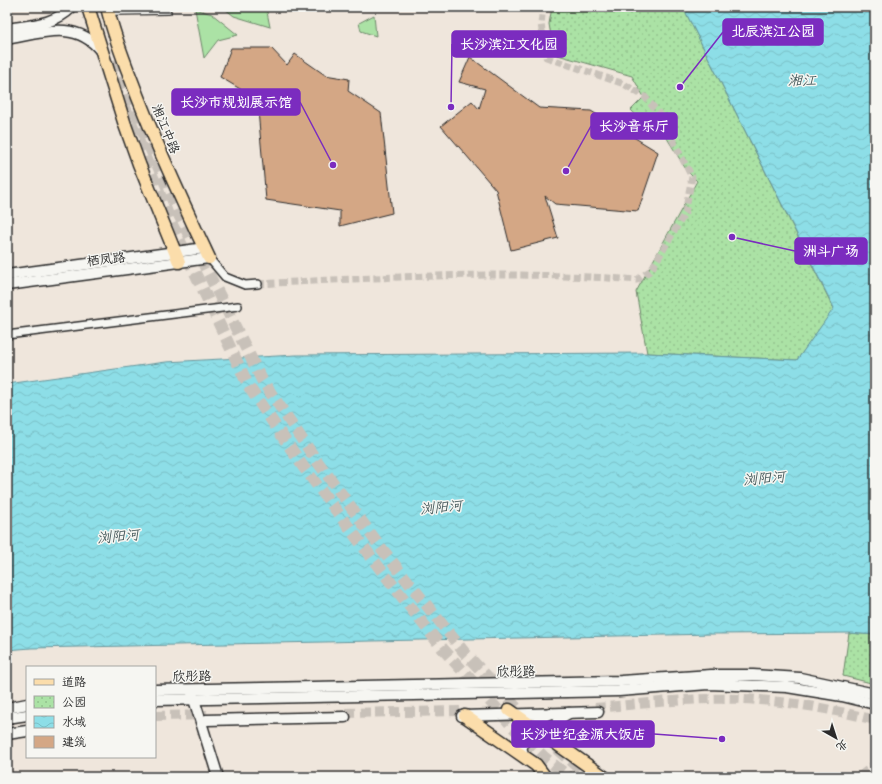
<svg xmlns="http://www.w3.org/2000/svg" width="882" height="784" viewBox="0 0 882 784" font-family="Delius,'LXGW WenKai TC',sans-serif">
<defs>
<pattern id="park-dots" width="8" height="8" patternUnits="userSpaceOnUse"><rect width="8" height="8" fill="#abe2a5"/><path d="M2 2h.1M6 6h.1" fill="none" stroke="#93c28e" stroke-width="1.8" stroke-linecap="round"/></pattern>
<pattern id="water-waves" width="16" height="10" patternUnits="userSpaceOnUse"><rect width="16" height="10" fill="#8ddee7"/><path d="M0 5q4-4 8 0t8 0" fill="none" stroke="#7abfc6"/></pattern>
</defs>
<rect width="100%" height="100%" fill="#efe6dc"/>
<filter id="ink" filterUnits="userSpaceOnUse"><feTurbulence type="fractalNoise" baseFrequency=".025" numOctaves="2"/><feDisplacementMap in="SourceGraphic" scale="8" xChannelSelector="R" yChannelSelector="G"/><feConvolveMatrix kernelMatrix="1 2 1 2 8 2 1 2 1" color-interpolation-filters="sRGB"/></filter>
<g filter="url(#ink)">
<!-- green -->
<g fill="#abe2a5" stroke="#6b8668">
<path d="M228,7h38l4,20 -36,-11 -9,-7z"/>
<path d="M195,9l17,5 26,21 -20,5 -14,18z"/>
<path d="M374,15l2,21 -15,-5 -2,-8z"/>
</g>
<!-- park -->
<g fill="url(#park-dots)" stroke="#6b8668">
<path d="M552,7h131l151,302 -37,51 -150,-7 -11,-61 61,-111 -10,-10 -28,-46 -3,11 -25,-26 13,-13 -12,-21 -78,-22 -5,-30z"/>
<path d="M849,633l26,2v49l-32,-8z"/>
</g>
<!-- water -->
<path fill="url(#water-waves)" stroke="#66969c" d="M683,7h192v628l-26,-2 -135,1 -683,14 -24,2v-266l159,-22 130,-7 351,-2 150,7 37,-52z"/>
<!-- building -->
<g fill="#d4a785" stroke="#2b2b2b">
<path d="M231,48h40l16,17 8,-11 30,21 24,4 -1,12 33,22 11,100 -52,13v-15l-74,-11 -9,-101 -37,-22z"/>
<path d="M470,57l69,51 52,3 67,41 -20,59 -83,-7 -10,-8 13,42 -47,12 -15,-60 -55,-64 31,-25 7,8 6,-20 -26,-7z"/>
</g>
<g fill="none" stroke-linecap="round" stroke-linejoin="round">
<!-- street-tunnel -->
<path stroke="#c8c1b9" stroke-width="7" stroke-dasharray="7 3.5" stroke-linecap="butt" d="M258,284c126,-7 253,-14 379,-4l14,-10 34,-57 7,-36 -33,-63 -14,-17 -21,-13 -78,-27 -5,-33 2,-17"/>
<!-- secondary-tunnel -->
<g stroke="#c8c1b9" stroke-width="10" stroke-dasharray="10 5" stroke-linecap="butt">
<path d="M595,708c49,-4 99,-11 148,-9 45,2 89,10 132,21"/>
<path d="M345,713l115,-2"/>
<path d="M155,716l52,-1"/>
<path d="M860,777l15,-12"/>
</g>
<!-- primary-tunnel -->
<g stroke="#c8c1b9" stroke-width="12" stroke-dasharray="12 6" stroke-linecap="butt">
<path d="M117,59l22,63 40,93 83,165 52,77 68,92 82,103 60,64"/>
<path d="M125,107l45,113 79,167 53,78 76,101 65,83 73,81 29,28 24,19"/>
<path d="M557,749l32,28"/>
</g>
<!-- lane casing -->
<g stroke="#2b2b2b" stroke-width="6">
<path id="lane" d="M111,13l58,-1"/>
</g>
<!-- street casing -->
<g stroke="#2b2b2b" stroke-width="10">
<g id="street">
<path d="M209,258l16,19 20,8 13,-1"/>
<path d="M7,335l231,-29"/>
</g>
</g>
<!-- secondary casing -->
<g stroke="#2b2b2b" stroke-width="13">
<g id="secondary">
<path d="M7,29c24,-4 47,-4 65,-22"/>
<path d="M7,39c34,-6 69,-20 94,12"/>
<path d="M7,275l198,-27"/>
<path d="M7,285l202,-27"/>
<path d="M155,690l466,-9 90,-6h42l47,3 75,16"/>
<path d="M192,693l26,84"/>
<path d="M155,700l464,-9 89,-7 79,3 55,9 33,8"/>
<path d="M7,708l20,-4"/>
<path d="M462,716l136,-4"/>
<path d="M7,718l20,-3"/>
<path d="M206,720l139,-3"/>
<path d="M7,734l20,-3"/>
<path d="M564,747c-12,-14 -13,-25 5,-34"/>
<path d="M524,756c-1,-3 -3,-6 -2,-9 2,-14 16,-28 28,-34"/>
</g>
</g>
<!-- primary casing -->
<g stroke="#2b2b2b" stroke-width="15">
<g id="primary">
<path d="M88,7l37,118 14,39 40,98"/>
<path d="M107,7c6,25 15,49 24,72 23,62 50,120 78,179"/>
<path d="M509,710l95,67"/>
<path d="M465,716l71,49 9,12"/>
</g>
</g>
<!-- lane -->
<use href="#lane" stroke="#f6f6f2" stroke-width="3.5"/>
<!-- street -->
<use href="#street" stroke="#f6f6f2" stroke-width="7"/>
<!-- secondary -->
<use href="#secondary" stroke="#f6f6f2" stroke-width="10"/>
<!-- primary -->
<use href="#primary" stroke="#fbddab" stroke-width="12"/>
</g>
</g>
<g text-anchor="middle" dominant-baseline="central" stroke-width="3" stroke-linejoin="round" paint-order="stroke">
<!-- street labels -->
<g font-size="13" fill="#2b2b2b" stroke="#f6f6f2">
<text transform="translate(166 129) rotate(68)">湘江中路</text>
<text transform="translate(106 259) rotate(-7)">栖凤路</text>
<text transform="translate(516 671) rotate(-1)">欣彤路</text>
<text transform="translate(192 676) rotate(-1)">欣彤路</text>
</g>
<!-- water labels -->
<g font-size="14" font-style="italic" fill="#44585a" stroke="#f6f6f2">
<text x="802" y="80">湘江</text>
<text transform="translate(764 478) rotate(-5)">浏阳河</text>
<text transform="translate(441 507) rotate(-5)">浏阳河</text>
<text transform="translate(118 536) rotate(-5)">浏阳河</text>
</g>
</g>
<!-- callouts -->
<path fill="none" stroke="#7b2cbf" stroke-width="1.5" d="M680 87L723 32M451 107L452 44M333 165L300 102M566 171L591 126M732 237L795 251M722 739L654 734"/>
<g fill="#7b2cbf" stroke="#f6f6f2" stroke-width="1.5">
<circle cx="680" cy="87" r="4"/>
<circle cx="451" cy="107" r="4"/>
<circle cx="333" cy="165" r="4"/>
<circle cx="566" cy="171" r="4"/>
<circle cx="732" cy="237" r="4"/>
<circle cx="722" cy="739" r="4"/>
</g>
<g fill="#7b2cbf" stroke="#7b2cbf" stroke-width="1.5">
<rect x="723" y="19" width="100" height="26" rx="4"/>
<rect x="452" y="31" width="114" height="26" rx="4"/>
<rect x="172" y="89" width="128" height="26" rx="4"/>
<rect x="591" y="113" width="86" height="26" rx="4"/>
<rect x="795" y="238" width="72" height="26" rx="4"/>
<rect x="512" y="721" width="142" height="26" rx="4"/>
</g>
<g font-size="14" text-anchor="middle" font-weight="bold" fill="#fff">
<text x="773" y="36">北辰滨江公园</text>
<text x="509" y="49">长沙滨江文化园</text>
<text x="236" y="107">长沙市规划展示馆</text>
<text x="634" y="131">长沙音乐厅</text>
<text x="831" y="256">洲斗广场</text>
<text x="583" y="739">长沙世纪金源大饭店</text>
</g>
<!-- margin -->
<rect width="882" height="784" fill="none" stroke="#f6f6f2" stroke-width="24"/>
<rect x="12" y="12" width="858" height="760" fill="none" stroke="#2b2b2b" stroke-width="1.5" filter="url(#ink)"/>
<!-- legend -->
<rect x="26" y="666" width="130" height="92" fill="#f6f6f2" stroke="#a5a5a2"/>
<rect x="34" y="679" width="20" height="6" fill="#fbddab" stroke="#a5a5a2"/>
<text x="62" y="686" font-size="12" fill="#2b2b2b">道路</text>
<rect x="34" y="696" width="20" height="12" fill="url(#park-dots)" stroke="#a5a5a2"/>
<text x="62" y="706" font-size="12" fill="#2b2b2b">公园</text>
<rect x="34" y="716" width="20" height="12" fill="url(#water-waves)" stroke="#a5a5a2"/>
<text x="62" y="726" font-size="12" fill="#2b2b2b">水域</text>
<rect x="34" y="736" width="20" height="12" fill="#d4a785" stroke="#a5a5a2"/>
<text x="62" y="746" font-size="12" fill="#2b2b2b">建筑</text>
<!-- north arrow -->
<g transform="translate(836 738) rotate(141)" stroke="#f6f6f2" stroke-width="3" paint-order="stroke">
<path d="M0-3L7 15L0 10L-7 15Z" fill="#2b2b2b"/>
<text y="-6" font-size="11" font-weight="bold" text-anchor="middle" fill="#2b2b2b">北</text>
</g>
</svg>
